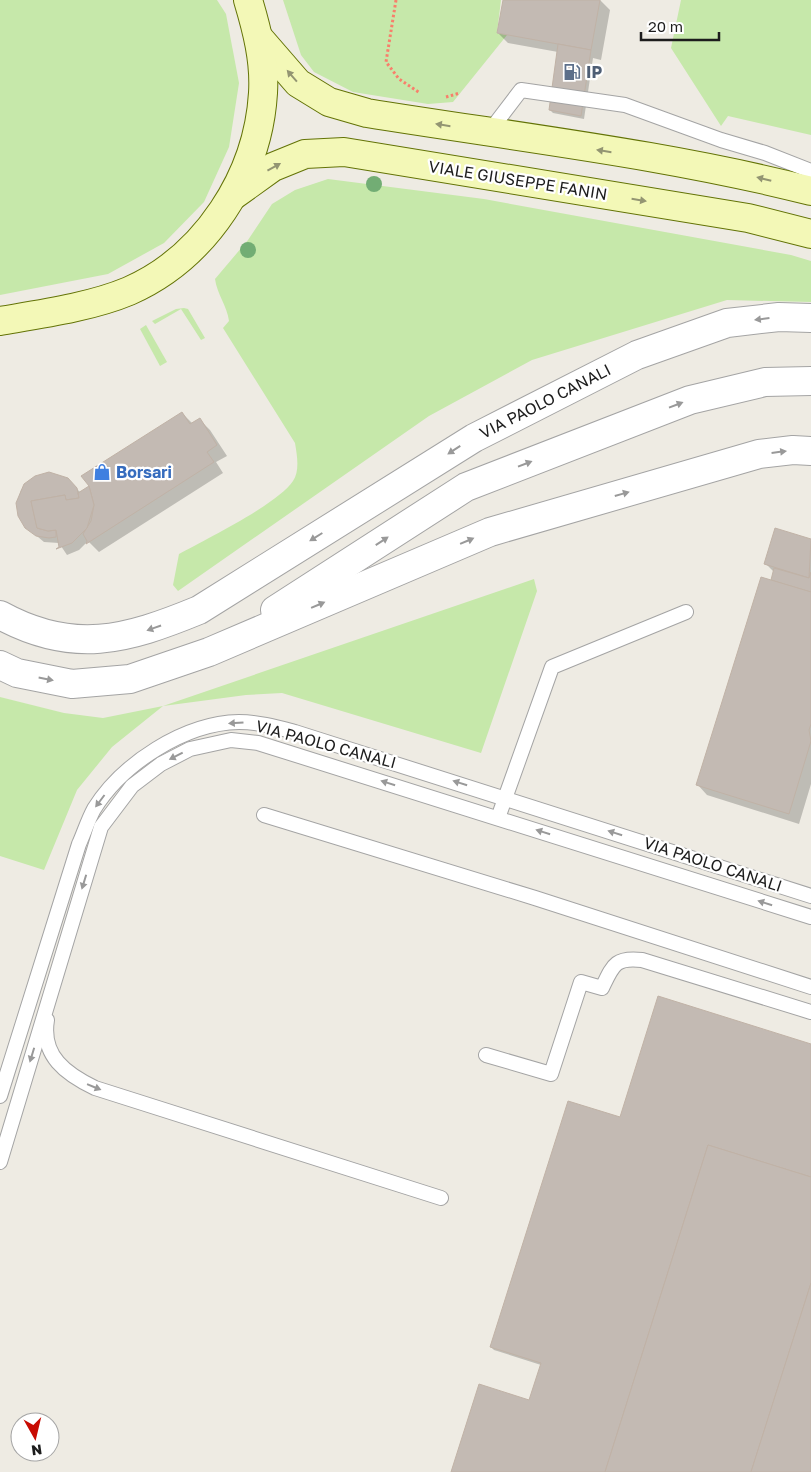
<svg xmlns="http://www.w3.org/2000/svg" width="811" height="1472" viewBox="0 0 811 1472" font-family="'Golos Text',sans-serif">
<rect width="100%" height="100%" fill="#eeebe3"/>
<!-- grass -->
<g fill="#c6e8aa">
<path d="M0,0h217l9,14 13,69 -10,64 -25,55 -40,41 -56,31 -108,21z"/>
<path d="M283,0h218l-4,33 10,2 -54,67 -25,2 -75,-12 -39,-20 -13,-17z"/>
<path d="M681,0h130v135l-83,-19 -7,10 -50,-78z"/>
<path d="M328,179l156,20 307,56 20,6v41l-84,-2 -195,60 -103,56 -251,175 -5,-6 6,-31c27,-15 99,-50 114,-73 7,-10 4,-26 2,-38l-72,-115 6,-7c-2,-15 -12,-27 -14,-42l33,-39 24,-36 23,-14z"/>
<path d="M184,308l4,1 17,29 -4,2 -20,-31 -26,15 -3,-3 24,-12z"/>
<path d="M146,325l21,37 -7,4 -20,-37z"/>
<path d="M534,579l3,12 -56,162 -199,-60 -36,2 -83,11 -51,41 -35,43 -33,80 -44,-14v-159l64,16 39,5 60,-12z"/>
</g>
<!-- shadow -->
<g fill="#0003">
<path d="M504,0h96l10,10 -9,50 -8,-2 -9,61 -31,-6 -3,-3 8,-58 -50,-9 -10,-10z"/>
<path d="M182,413l11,11 7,-4 10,10 17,26 -11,6 7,11 -124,79 -11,-11 -9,9 -12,5 -8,-12 -15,-1 -18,-15 -9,-24 4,-13 9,-10 42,4 9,9z"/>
<path d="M776,530l35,11v243l-12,40 -92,-29 -10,-11 75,-203 2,-9 -8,-8z"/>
<path d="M811,1046v426h-359l78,-70 11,-37 -47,-15 -3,-3 130,-229z"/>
</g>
<!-- building -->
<g fill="#c3bab3" stroke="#c0b2a6">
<path d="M503,0h97l-9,50 -94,-17z"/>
<path d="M558,44l33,6 -10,66 -32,-6z"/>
<path d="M182,412l8,12 10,-6 17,27 -10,7 7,10 -128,82 1,-3 -4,-7 8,-13 3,-16 -5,-19 -8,-10z"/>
<path d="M49,472l19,6 9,10 2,10 -13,2 -1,-5 -34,6 6,27 11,3 8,-1v7l-7,1 -13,-2 -11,-8 -7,-12 -2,-13 8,-19 11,-8z"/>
<path d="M89,486l5,19 -7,23 -15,15 -16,6 3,-2 -3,-17 -8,1 -11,-3 -6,-27 34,-6 1,5 13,-2 -1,-5z"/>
<path d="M775,528l36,11 -2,39 -45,-14z"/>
<path d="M774,568l35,10 2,-6v20l-40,-12z"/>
<path d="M761,577l50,15v132l-2,6 2,11 -22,73 -93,-29z"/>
<path d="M658,996l153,48v133l-103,-32 -103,327h-154l28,-88 50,16 12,-37 -51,-16 78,-246 52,16z"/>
<path d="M708,1145l103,32v106l-60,189h-146z"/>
<path d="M811,1283v189h-60z"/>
</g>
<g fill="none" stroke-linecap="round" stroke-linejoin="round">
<!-- lane casing -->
<g stroke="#a4a4a4" stroke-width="16">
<g id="lane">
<path d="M489,132l32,-42 104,15 96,35 44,13 46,18"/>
<path d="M264,815l271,83 276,89"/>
<path d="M498,818l54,-151 134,-55"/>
<path d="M47,1020c-6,36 19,54 48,68l346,110"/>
<path d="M486,1055l65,19 30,-92 21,6c11,-23 13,-31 40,-28l169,52"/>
<path d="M0,1096l79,-252c5,-11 9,-24 15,-35 28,-45 90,-86 145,-87 19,0 37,5 56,10l516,164"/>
<path d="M0,1162l101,-335 31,-41 29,-22 29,-15 41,-9 27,3 553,174"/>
</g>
</g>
<!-- street casing -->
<g stroke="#a4a4a4" stroke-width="30">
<g id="street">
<path d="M275,610l191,-123 224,-87 75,-18 46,-1"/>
<path d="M0,615c73,40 126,25 199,-5l275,-172 163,-83 90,-32 52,-6 32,1"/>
<path d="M0,665l17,8 55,11 58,-5 79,-27 281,-120 269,-78 34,-4 18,1"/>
</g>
</g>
<!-- secondary casing -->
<g stroke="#637306" stroke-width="30">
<g id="secondary">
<path d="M259,38l39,45 31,19 38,11c148,24 299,41 444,78"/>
<path d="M234,195l39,-28 32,-13 39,-2 404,66 63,16"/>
<path d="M0,321c41,-7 91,-14 129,-30 77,-34 129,-115 134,-198 2,-32 -6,-63 -15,-93"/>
</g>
</g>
<!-- path -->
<g stroke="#f87f6b" stroke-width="3" stroke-dasharray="2.5 2.5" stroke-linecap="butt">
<path d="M396,0l-10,62 13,17 21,14"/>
<path d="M446,97l14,-4"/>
</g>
<!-- lane -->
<use href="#lane" stroke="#fff" stroke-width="14"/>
<!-- street -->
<use href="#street" stroke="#fff" stroke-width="28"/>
<!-- secondary -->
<use href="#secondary" stroke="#f3f8b7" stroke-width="28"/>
</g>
<!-- trees -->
<g fill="#72ad74">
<circle cx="374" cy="184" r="8"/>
<circle cx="248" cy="250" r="8"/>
</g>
<!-- one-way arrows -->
<defs><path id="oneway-solid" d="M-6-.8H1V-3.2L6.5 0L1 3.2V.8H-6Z" transform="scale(1.25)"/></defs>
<g fill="#939572">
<use href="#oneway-solid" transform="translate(292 76) rotate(-131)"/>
<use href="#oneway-solid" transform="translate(443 125) rotate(-171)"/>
<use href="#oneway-solid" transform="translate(604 151) rotate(-171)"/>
<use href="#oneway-solid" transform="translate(274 167) rotate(-29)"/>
<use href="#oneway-solid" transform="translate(764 179) rotate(-166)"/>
<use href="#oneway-solid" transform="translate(639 200) rotate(9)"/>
</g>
<g fill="#999">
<use href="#oneway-solid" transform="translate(762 319) rotate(173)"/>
<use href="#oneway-solid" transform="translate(676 405) rotate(-21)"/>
<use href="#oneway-solid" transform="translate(454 450) rotate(147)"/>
<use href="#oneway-solid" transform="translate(779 452) rotate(-7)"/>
<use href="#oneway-solid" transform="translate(525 464) rotate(-21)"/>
<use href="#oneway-solid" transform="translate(622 494) rotate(-16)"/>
<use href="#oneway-solid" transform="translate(316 537) rotate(148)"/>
<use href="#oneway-solid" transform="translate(382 541) rotate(-33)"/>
<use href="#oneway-solid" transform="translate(467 541) rotate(-23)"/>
<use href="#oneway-solid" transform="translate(318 605) rotate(-23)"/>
<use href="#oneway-solid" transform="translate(154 628) rotate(161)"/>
<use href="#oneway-solid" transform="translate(46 679) rotate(11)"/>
<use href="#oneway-solid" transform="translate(236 723) rotate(176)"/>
<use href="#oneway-solid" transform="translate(176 756) rotate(153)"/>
<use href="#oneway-solid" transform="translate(388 783) rotate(-162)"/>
<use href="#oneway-solid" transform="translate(460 783) rotate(-162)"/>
<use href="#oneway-solid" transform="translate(100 801) rotate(127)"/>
<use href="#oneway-solid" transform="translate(543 832) rotate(-162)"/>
<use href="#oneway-solid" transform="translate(615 833) rotate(-162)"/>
<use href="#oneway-solid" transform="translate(84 882) rotate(107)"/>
<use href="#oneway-solid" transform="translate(765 903) rotate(-162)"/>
<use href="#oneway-solid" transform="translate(32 1055) rotate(107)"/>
<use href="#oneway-solid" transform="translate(94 1087) rotate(22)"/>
</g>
<!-- icons -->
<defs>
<g id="fuel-bare" transform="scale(1.35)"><path d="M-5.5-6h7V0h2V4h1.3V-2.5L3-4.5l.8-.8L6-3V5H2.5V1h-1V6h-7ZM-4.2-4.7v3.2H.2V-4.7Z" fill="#5c6f8a" stroke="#fff" stroke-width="2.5" paint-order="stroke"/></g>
<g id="shop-bare" transform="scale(1.35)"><path d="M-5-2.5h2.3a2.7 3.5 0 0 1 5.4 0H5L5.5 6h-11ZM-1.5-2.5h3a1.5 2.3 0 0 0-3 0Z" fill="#3f7fe0" stroke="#fff" stroke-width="2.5" paint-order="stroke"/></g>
</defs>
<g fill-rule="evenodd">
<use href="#fuel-bare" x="572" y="72"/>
<use href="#shop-bare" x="102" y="472"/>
</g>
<g text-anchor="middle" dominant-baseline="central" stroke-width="4.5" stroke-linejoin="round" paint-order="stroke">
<!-- service labels -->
<g font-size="16" font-weight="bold" fill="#4e5e75" stroke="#fff" text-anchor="start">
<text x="586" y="72">IP</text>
</g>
<!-- street labels -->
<g font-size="16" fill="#1d1d1d" stroke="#fff">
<text transform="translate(518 180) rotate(9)">VIALE GIUSEPPE FANIN</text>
<text transform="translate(545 401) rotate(-27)">VIA PAOLO CANALI</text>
<text transform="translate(326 744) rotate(15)">VIA PAOLO CANALI</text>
<text transform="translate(713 864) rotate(18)">VIA PAOLO CANALI</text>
</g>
<!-- shop labels -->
<g font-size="16" font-weight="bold" fill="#366cbe" stroke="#fff" text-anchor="start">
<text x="116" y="472">Borsari</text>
</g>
</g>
<!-- north arrow -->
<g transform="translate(35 1437) rotate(172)"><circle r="24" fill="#ffffff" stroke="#a5a5a5"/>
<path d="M0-4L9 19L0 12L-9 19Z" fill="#c80b03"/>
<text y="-8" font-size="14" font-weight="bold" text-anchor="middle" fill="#1d1d1d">N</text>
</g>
<!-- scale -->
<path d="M641 32v8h78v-8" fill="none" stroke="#1d1d1d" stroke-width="2.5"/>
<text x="648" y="32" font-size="15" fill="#1d1d1d" stroke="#ffffff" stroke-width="4" paint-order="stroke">20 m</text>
</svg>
